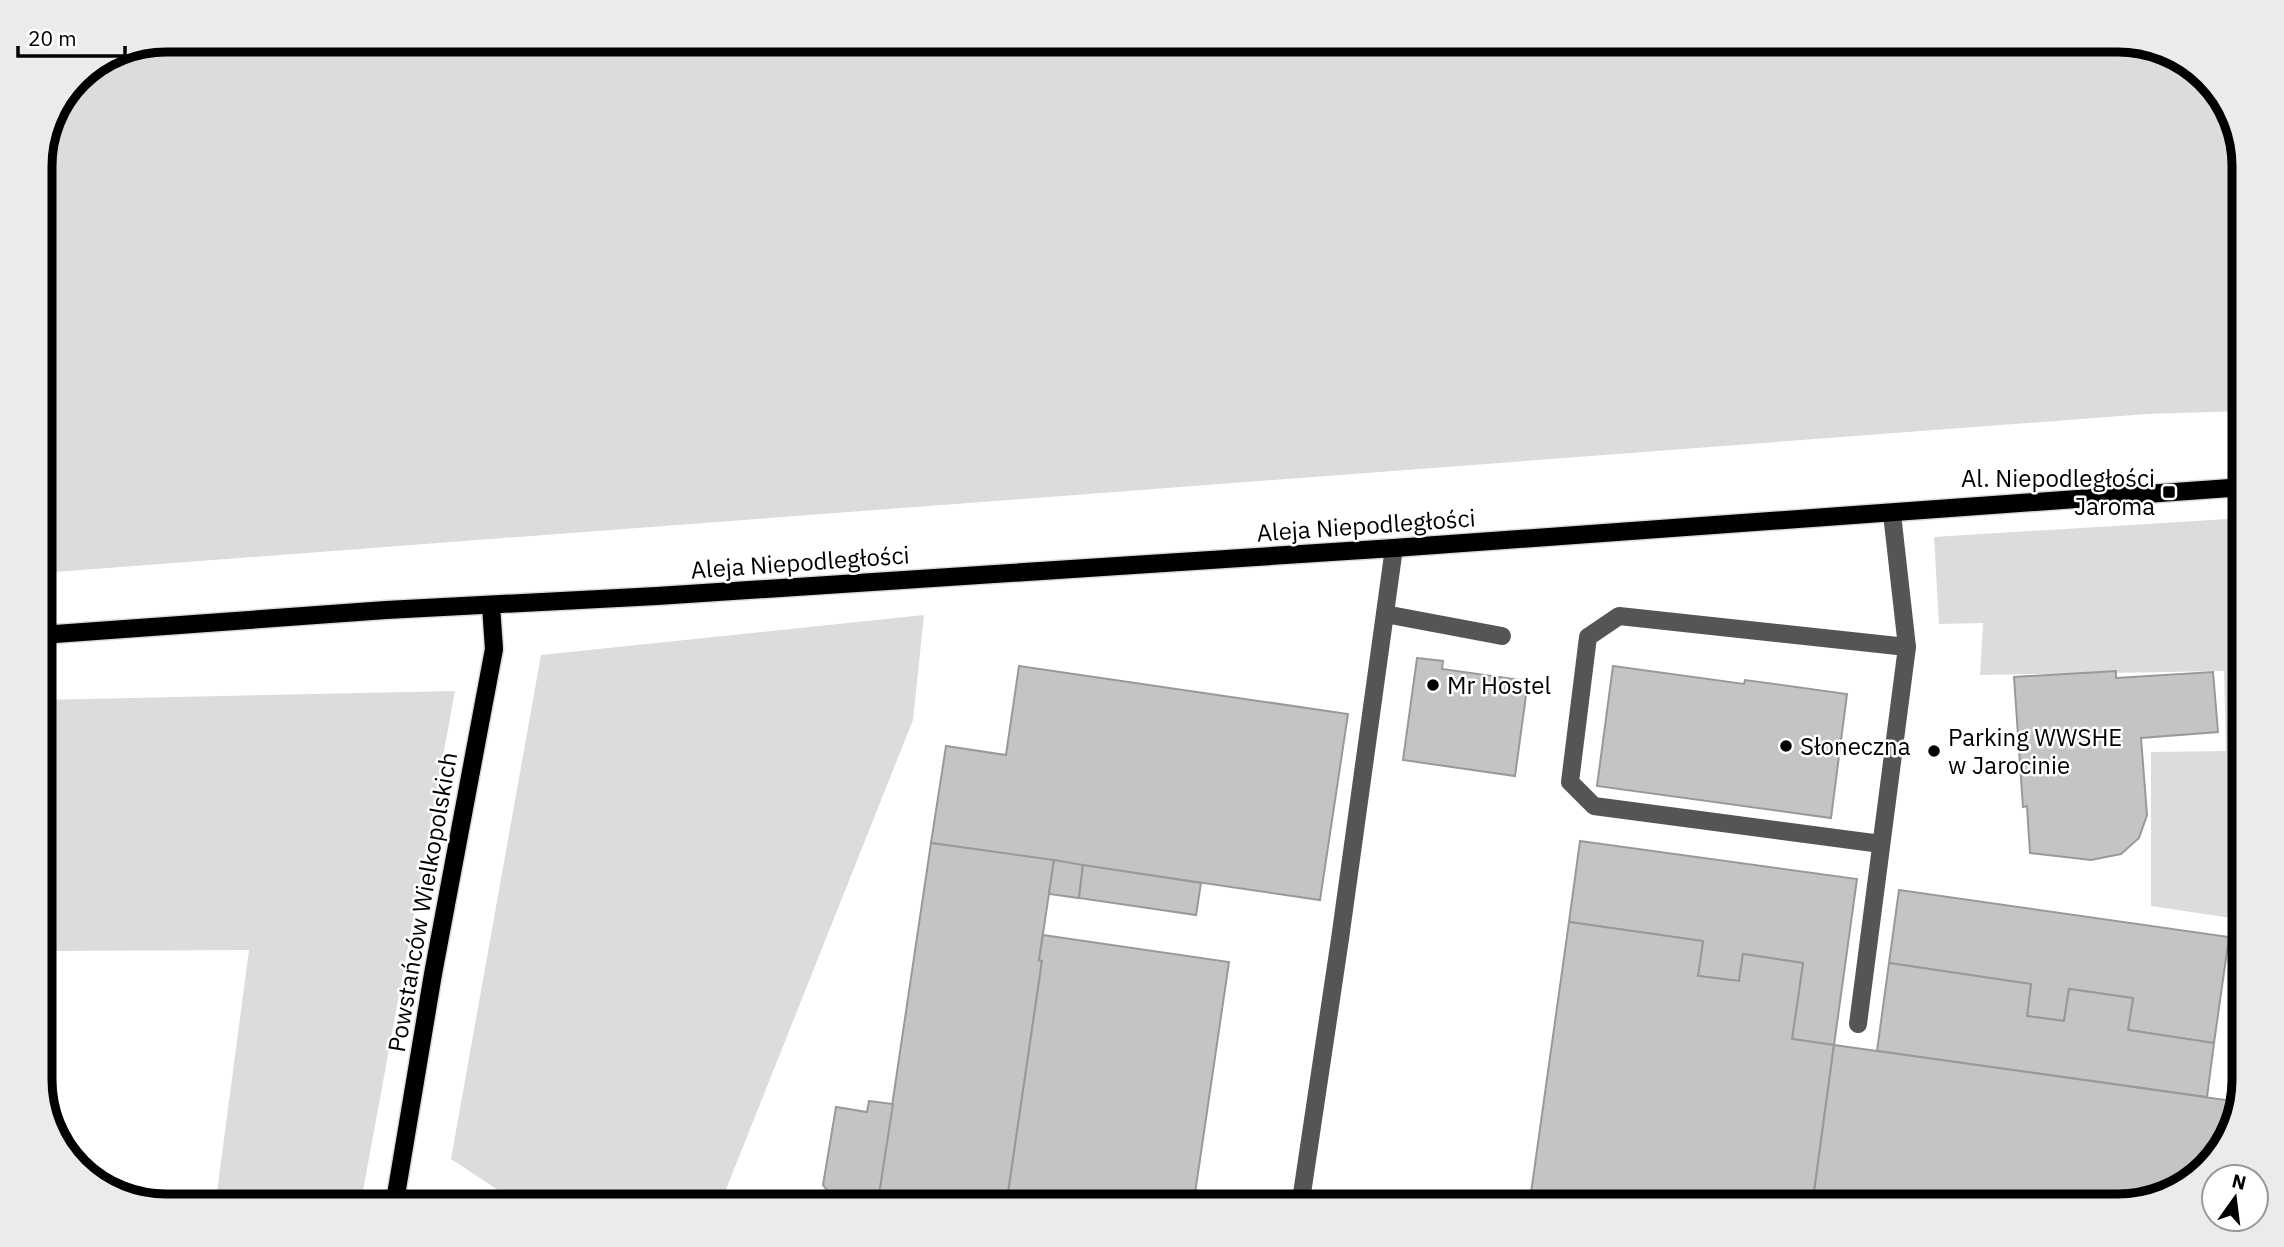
<svg xmlns="http://www.w3.org/2000/svg" width="2284" height="1247" viewBox="0 0 2284 1247" font-family="'IBM Plex Sans',sans-serif">
<rect width="100%" height="100%" fill="#fff"/>
<!-- green -->
<g fill="#dcdcdc">
<path d="M167,40h1950l57,13 49,44 20,62 1,252 -97,3 -2106,159v-414l37,-82 41,-27z"/>
<path d="M2244,518v402l-93,-14v-154l75,-1 -2,-80 -244,4 3,-52 -44,1 -5,-87z"/>
<path d="M924,615l-11,105 -194,487h-195l-73,-48 90,-504z"/>
<path d="M455,691l-95,516h-145l34,-257 -208,1v-251z"/>
</g>
<!-- building -->
<g fill="#c4c4c4" stroke="#999" stroke-width="2">
<path d="M1417,658l26,3 -1,8 86,12 -13,95 -112,-16z"/>
<path d="M1019,666l329,48 -28,186 -389,-57 15,-97 60,9z"/>
<path d="M1613,666l131,18 1,-4 102,14 -16,124 -234,-32z"/>
<path d="M2116,671v7l97,-6 5,60 -77,6 6,77 -8,23 -18,16 -30,6 -61,-7 -3,-47 -4,1 -9,-130z"/>
<path d="M1580,841l277,38 -23,166 -42,-6 11,-76 -60,-9 -4,27 -41,-5 5,-35 -134,-19z"/>
<path d="M931,843l123,17 -15,100 3,1 -36,246h-129z"/>
<path d="M1054,860l29,5 -4,33 -30,-4z"/>
<path d="M1083,865l118,18 -5,32 -117,-17z"/>
<path d="M1899,890l330,47 -15,106 -86,-13 5,-32 -64,-9 -5,32 -37,-5 4,-32 -142,-21z"/>
<path d="M1569,922l134,19 -5,35 41,5 4,-27 60,9 -11,76 42,6 -22,162h-283z"/>
<path d="M1043,935l186,27 -36,245h-187l36,-246 -3,-1z"/>
<path d="M1889,963l142,21 -4,32 37,5 5,-32 64,9 -5,32 86,13 -7,54 -330,-46z"/>
<path d="M2244,1021v59l-13,57 -4,3z"/>
<path d="M1834,1045l399,56 -6,39 -40,46 -69,21h-306z"/>
<path d="M869,1101l24,3 -16,103h-64l17,-13 -7,-9 13,-78 31,5z"/>
</g>
<g fill="none" stroke-linecap="round" stroke-linejoin="round">
<!-- major casing -->
<g stroke="#dbdbdb" stroke-width="21">
<g id="major">
<path d="M41,635l345,-25 271,-14 737,-48 850,-61"/>
<path d="M394,1207l39,-233 61,-325 -3,-43"/>
</g>
</g>
<!-- minor -->
<g stroke="#555" stroke-width="18">
<path d="M1385,614l117,22"/>
<path d="M1881,844l-287,-38 -24,-24 18,-145 31,-21 288,31"/>
<path d="M1858,1024l49,-377 -15,-133"/>
<path d="M1300,1207l40,-268 54,-391"/>
</g>
<!-- major -->
<use href="#major" stroke="#000" stroke-width="18"/>
</g>
<!-- markers -->
<g fill="#000" stroke="#fff" stroke-width="2.5">
<rect x="2162" y="485" width="14" height="14" rx="3.5"/>
<circle cx="1433" cy="685" r="7"/>
<circle cx="1786" cy="746" r="7"/>
<circle cx="1934" cy="751" r="7"/>
</g>
<g text-anchor="middle" dominant-baseline="central" stroke-width="5" stroke-linejoin="round" paint-order="stroke">
<!-- poi labels -->
<g font-size="24" fill="#000" stroke="#fff" text-anchor="start">
<text x="2155" y="478" text-anchor="end">Al. Niepodległości<tspan x="2155" dy="28">Jaroma</tspan></text>
<text x="1447" y="685">Mr Hostel</text>
<text x="1948" y="737">Parking WWSHE<tspan x="1948" dy="28">w Jarocinie</tspan></text>
<text x="1800" y="746">Słoneczna</text>
</g>
<!-- street labels -->
<g font-size="24" fill="#000" stroke="#fff">
<text transform="translate(1366 525) rotate(-4)">Aleja Niepodległości</text>
<text transform="translate(800 562) rotate(-4)">Aleja Niepodległości</text>
<text transform="translate(422 902) rotate(-80)">Powstańców Wielkopolskich</text>
</g>
</g>
<!-- crop -->
<path d="M0 0H2284V1247H0ZM166 52H2118A114 114 0 0 1 2232 166V1080A114 114 0 0 1 2118 1194H166A114 114 0 0 1 52 1080V166A114 114 0 0 1 166 52Z" fill="#ebebeb" fill-rule="evenodd"/>
<path fill="none" stroke="#000" stroke-width="9" d="M166 52H2118A114 114 0 0 1 2232 166V1080A114 114 0 0 1 2118 1194H166A114 114 0 0 1 52 1080V166A114 114 0 0 1 166 52Z"/>
<!-- north arrow -->
<g transform="translate(2235 1198) rotate(14)"><circle r="33" fill="#ffffff" stroke="#999999" stroke-width="2"/>
<path d="M0-5L12 26L0 18L-12 26Z" fill="#000000"/>
<text y="-10" font-size="19" font-weight="bold" text-anchor="middle" fill="#000000">N</text>
</g>
<!-- scale -->
<path d="M18 46v10h107v-10" fill="none" stroke="#000000" stroke-width="3.5"/>
<text x="28" y="46" font-size="21" fill="#000000" stroke="#ffffff" stroke-width="5" paint-order="stroke">20 m</text>
</svg>
